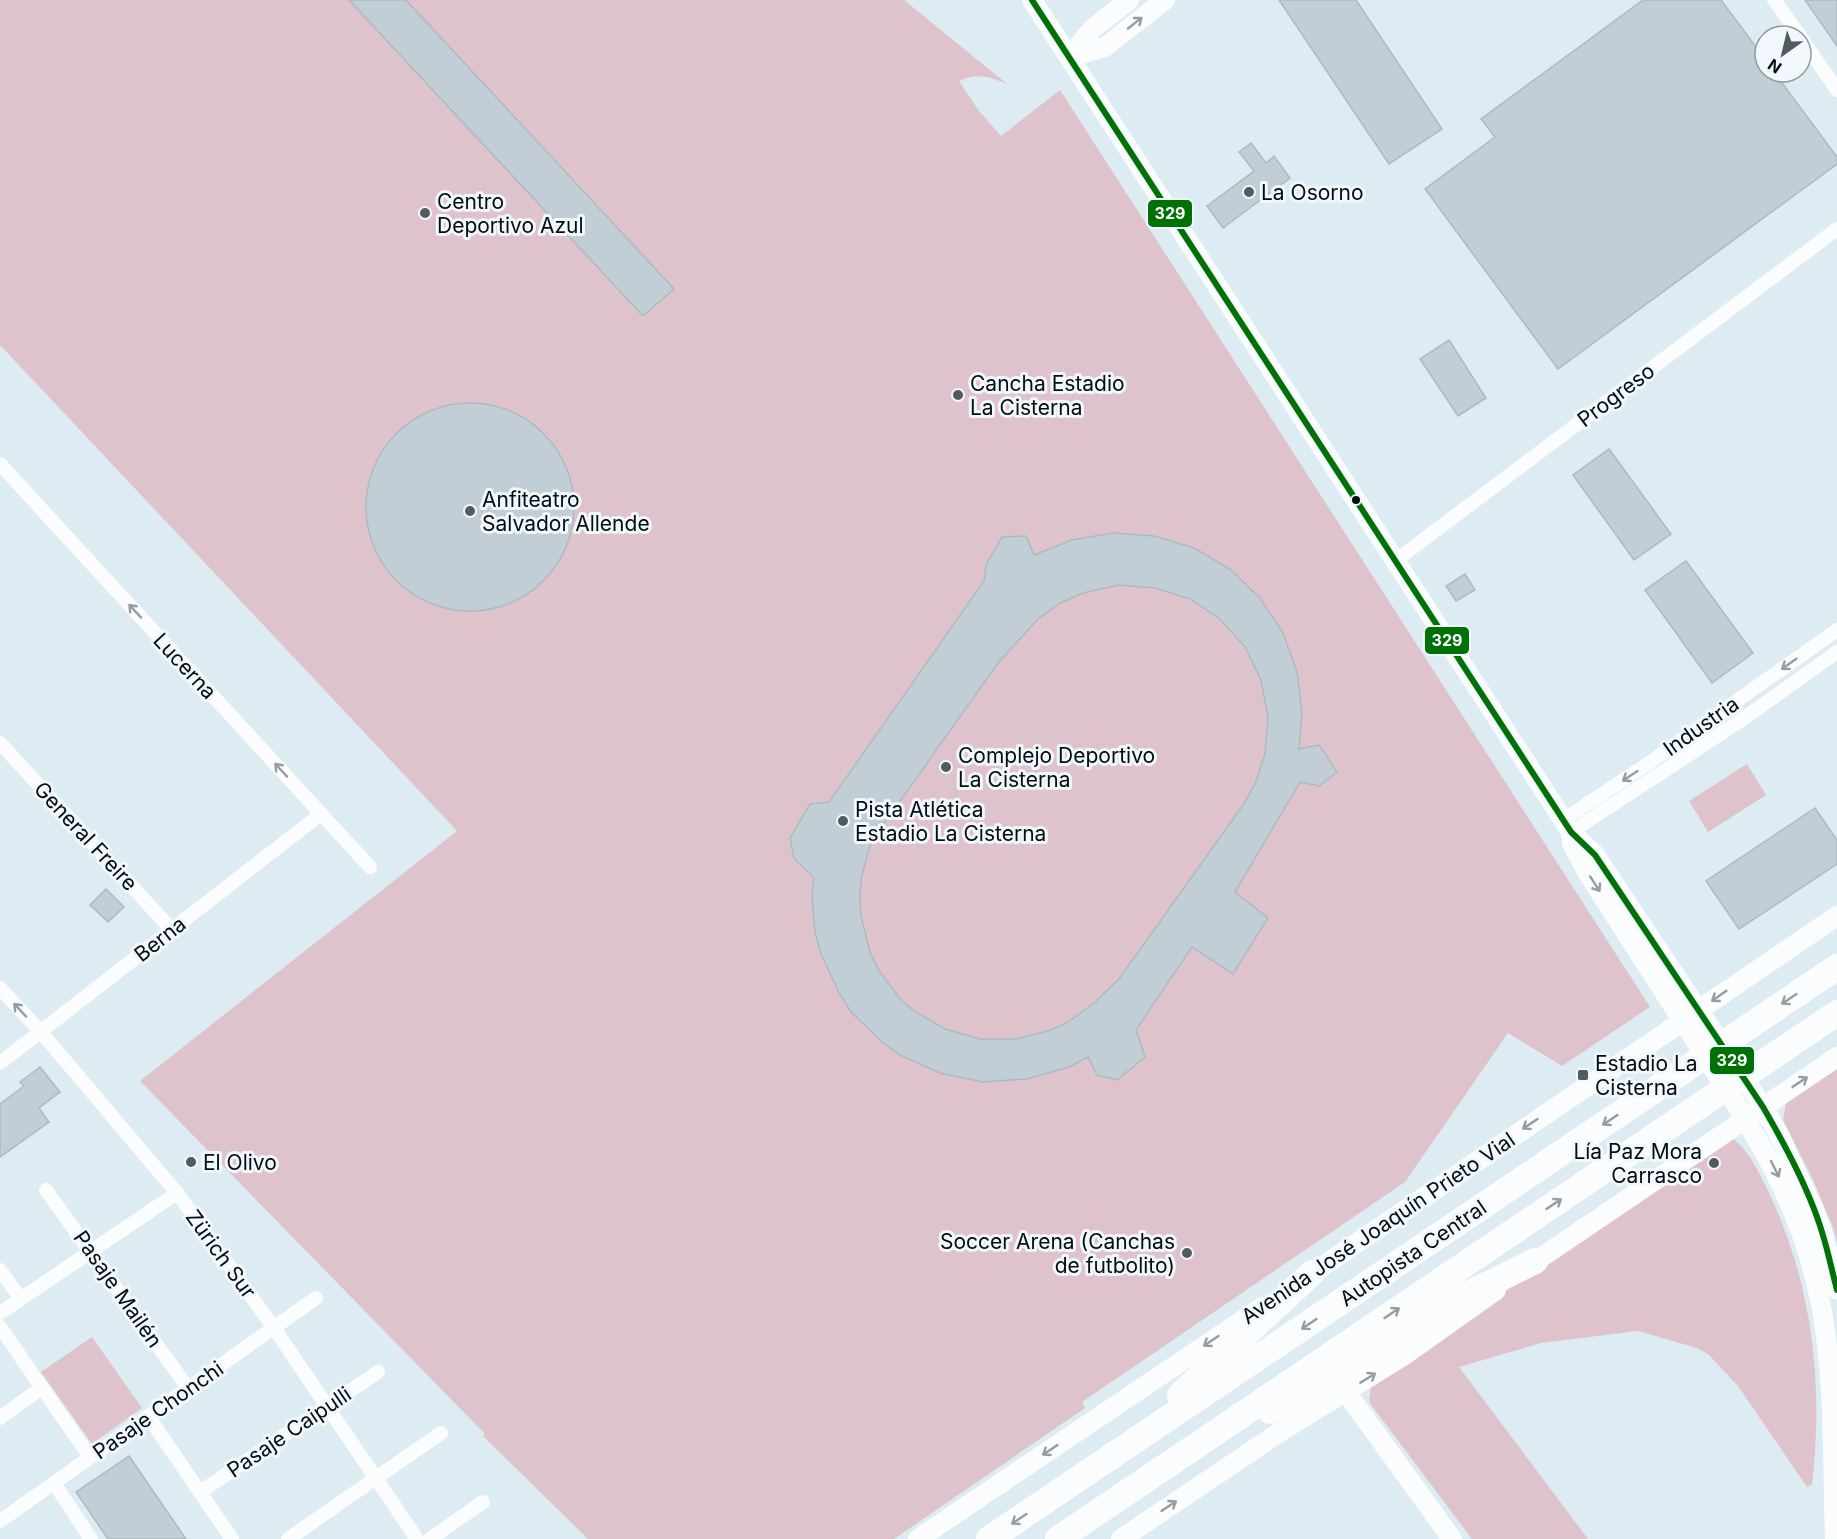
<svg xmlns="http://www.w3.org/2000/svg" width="1837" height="1539" viewBox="0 0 1837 1539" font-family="Inter,sans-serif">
<rect width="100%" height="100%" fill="#ddebf3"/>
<!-- green -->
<g fill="#dfc3cc">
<path d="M0,0h904l103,84c-20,-8 -28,-11 -48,-3l20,30 22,25 59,-46 590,917 -88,59 -54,-33 -103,149 -323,220 3,6 -191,131h-306l-105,-103 2,-2 -345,-353 317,-250 -457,-486z"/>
<path d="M1747,764l19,31 -58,37 -19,-31z"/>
<path d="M1837,1069v173l-3,-12 -20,-48 -31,-62 3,-17z"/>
<path d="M1731,1137c18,13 26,32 36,52 45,92 57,194 45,295l-5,3 -69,-101 -30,-32 -11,-6 -59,-17 -97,12 -82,24 129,172h-116l-103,-137 2,-17 240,-168z"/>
<path d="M92,1337l50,71 -50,36 -51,-72z"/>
</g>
<!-- building -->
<g fill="#c2ced5" stroke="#adbac0" stroke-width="1.5" fill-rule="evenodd">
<path d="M349,0h57l268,289 -31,27z"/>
<path d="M1279,0h77l86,129 -53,35z"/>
<path d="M1643,0h78l44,59v13h9l63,85v7l-279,205 -133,-180 70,-52 -14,-18z"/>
<path d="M1805,0h32v46z"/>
<path d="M1251,143l15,20 8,-7 16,22 -67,50 -16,-22 47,-35 -15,-19z"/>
<path d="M1449,340l37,58 -28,18 -38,-57z"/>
<circle cx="470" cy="507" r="104"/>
<path d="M1609,449l62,85 -37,26 -61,-85z"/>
<path d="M1113,533l41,3 40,12 36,21 30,29 23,35 14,39 5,41 -3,36 20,-4 18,27 -18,14 -19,-4 -65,110 33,26 -35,56 -41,-27 -56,83 9,27 -28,23 -20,-5 -9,-18 -19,10 -42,12 -44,3 -43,-9 -40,-18 -18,-13 -31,-30 -12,-19 -18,-39 -6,-22 -3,-36 2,-18 -20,-20 -4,-20 20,-34 19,-2 155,-221 2,-16 16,-28 24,-1 8,19 38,-15zM1119,585l36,3 35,11 30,20 25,28 16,33 7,37 -3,37 -10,30 -12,21 -124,174 -25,24 -26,19 -17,8 -35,9h-36l-35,-10 -31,-18 -14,-12 -22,-30 -8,-17 -9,-36 -1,-18 1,-19 10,-37 127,-179 40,-44 22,-16 23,-10z"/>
<path d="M1686,561l67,92 -41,30 -67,-93z"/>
<path d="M1465,574l10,16 -19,11 -10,-15z"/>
<path d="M1815,808l22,32v24l-98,65 -33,-48z"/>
<path d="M106,889l18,18 -16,15 -18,-17z"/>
<path d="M40,1067l20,25 -21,16 10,14 -49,35v-53l24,-18 -4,-4z"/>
<path d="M129,1456l57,83h-78l-32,-47z"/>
</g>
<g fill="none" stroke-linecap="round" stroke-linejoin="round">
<!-- street -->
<g stroke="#fafcfd" stroke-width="14">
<path d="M1774,0l26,36"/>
<path d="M1801,38l36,52"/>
<path d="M0,464l370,403"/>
<path d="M1395,561l442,-332"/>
<path d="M0,743l172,187"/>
<path d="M1563,820l83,-55 191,-135"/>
<path d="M1571,832l169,-111 97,-69"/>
<path d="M0,988l41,44 136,161 97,135 143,211"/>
<path d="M0,1063l321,-249"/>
<path d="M46,1190l142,198"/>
<path d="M0,1270l21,29"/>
<path d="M0,1313l177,-120"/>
<path d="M0,1327l90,130"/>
<path d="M148,1416l84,123"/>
<path d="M0,1418l41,-30"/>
<path d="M54,1483l37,56"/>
<path d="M200,1492l178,-120"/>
<path d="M0,1521l316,-223"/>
<path d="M288,1539l153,-106"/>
<path d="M430,1539l53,-37"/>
</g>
<!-- secondary -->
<g stroke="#fafcfd" stroke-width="20">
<path d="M1032,0l539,832 24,23 168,252 16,28 34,73 9,23 15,59"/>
<path d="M1069,57l36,-10 60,-47"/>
<path d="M1069,57l23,-28 37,-29"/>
<path d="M1571,832l1,11 15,29c36,56 72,112 108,168 51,79 99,149 121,242 20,83 16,172 19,257"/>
<path d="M1524,1269l313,-212"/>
<path d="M1301,1281l536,-365"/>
<path d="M1346,1392l106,147"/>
<path d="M918,1539l344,-232"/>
<path d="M1121,1539l162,-109 120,-74 93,-66"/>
</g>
<!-- highway -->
<g stroke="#fafcfd" stroke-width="26">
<path d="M1180,1395l132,-122"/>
<path d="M1270,1411l80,-41 112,-73 73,-36"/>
<path d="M989,1539l848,-572"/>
<path d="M1058,1539l779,-526"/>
</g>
<!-- bus-1 casing -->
<g stroke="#f1f7fb" stroke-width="10">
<path id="bus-1" d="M1032,0l539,832 24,23 168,252c21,36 47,85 59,125 6,19 10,39 15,58"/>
</g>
<!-- bus-1 -->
<use href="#bus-1" stroke="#007106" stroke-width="6"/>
</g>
<!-- one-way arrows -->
<defs><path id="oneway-shaft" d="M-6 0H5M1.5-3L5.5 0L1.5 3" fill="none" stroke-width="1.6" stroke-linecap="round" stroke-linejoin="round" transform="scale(1.5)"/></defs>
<g stroke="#979c9f">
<use href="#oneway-shaft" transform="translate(1135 23) rotate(-38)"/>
<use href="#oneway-shaft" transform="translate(135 611) rotate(-133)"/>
<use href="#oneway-shaft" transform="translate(1789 664) rotate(145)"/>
<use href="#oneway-shaft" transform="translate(281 770) rotate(-133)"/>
<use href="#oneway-shaft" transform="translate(1630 776) rotate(147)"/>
<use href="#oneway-shaft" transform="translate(1595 884) rotate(57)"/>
<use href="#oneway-shaft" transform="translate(1719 996) rotate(145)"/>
<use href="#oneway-shaft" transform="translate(1789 999) rotate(146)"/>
<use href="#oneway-shaft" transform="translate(20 1010) rotate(-133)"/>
<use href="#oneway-shaft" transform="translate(1800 1082) rotate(-34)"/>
<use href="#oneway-shaft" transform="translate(1610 1120) rotate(146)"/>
<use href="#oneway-shaft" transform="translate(1530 1124) rotate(146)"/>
<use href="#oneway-shaft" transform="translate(1775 1169) rotate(64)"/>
<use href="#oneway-shaft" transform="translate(1554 1204) rotate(-34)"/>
<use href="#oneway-shaft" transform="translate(1392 1313) rotate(-34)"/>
<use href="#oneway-shaft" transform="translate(1309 1324) rotate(146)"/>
<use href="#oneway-shaft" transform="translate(1211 1341) rotate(146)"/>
<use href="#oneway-shaft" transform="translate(1368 1378) rotate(-32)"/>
<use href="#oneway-shaft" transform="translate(1050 1450) rotate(146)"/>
<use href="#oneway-shaft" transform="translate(1169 1506) rotate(-34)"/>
<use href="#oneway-shaft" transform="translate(1019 1519) rotate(146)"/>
</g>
<!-- markers -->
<g fill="#4f5b61" stroke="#f1f7fb" stroke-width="2">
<circle cx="1249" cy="192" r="6"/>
<circle cx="425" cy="213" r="6"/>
<circle cx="958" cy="395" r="6"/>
<circle cx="470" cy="511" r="6"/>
<circle cx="946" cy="767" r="6"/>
<circle cx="843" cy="821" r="6"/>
<rect x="1577" y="1069" width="12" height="12" rx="3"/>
<circle cx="191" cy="1162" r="6"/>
<circle cx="1714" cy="1163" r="6"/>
<circle cx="1187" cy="1253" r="6"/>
</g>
<circle fill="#030d12" stroke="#f1f7fb" stroke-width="2" cx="1356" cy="500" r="5"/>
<g text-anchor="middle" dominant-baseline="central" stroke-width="6" stroke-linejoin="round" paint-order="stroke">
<!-- poi labels -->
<g font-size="21" fill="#030d12" stroke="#f1f7fb" text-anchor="start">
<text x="1261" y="192">La Osorno</text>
<text x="437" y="201">Centro<tspan x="437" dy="24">Deportivo Azul</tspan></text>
<text x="970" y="383">Cancha Estadio<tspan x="970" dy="24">La Cisterna</tspan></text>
<text x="482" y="499">Anfiteatro<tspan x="482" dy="24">Salvador Allende</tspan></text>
<text x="958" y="755">Complejo Deportivo<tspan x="958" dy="24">La Cisterna</tspan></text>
<text x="855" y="809">Pista Atlética<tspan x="855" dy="24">Estadio La Cisterna</tspan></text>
<text x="1595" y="1063">Estadio La<tspan x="1595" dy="24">Cisterna</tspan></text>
<text x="1702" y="1151" text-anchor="end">Lía Paz Mora<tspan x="1702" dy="24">Carrasco</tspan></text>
<text x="203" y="1162">El Olivo</text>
<text x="1175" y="1241" text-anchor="end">Soccer Arena (Canchas<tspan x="1175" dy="24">de futbolito)</tspan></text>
</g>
<!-- street labels -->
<g font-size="21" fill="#030d12" stroke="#f1f7fb">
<text transform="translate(1616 395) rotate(-37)">Progreso</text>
<text transform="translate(185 666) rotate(47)">Lucerna</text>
<text transform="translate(1701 726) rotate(-35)">Industria</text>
<text transform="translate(86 836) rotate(47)">General Freire</text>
<text transform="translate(160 939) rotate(-38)">Berna</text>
<text transform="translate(1378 1228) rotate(-34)">Avenida José Joaquín Prieto Vial</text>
<text transform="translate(1413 1253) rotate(-34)">Autopista Central</text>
<text transform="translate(221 1254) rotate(54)">Zürich Sur</text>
<text transform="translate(118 1289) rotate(55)">Pasaje Mailén</text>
<text transform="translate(158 1410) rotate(-35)">Pasaje Chonchi</text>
<text transform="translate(289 1432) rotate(-34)">Pasaje Caipulli</text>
</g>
</g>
<g stroke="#f1f7fb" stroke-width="2">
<rect x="1147" y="199" width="46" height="29" rx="6" fill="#007106"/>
<rect x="1424" y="626" width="46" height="29" rx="6" fill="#007106"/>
<rect x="1709" y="1046" width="46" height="29" rx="6" fill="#007106"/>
</g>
<g font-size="16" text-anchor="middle" font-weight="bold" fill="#fff">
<text x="1170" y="219">329</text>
<text x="1447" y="646">329</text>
<text x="1732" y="1066">329</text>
</g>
<!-- north arrow -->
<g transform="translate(1783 54) rotate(214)"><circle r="28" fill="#f1f7fb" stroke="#92999e" stroke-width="1.5"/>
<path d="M0-4.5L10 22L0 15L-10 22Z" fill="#4f5b61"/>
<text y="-9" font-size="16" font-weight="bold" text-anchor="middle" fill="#030d12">N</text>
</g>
</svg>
